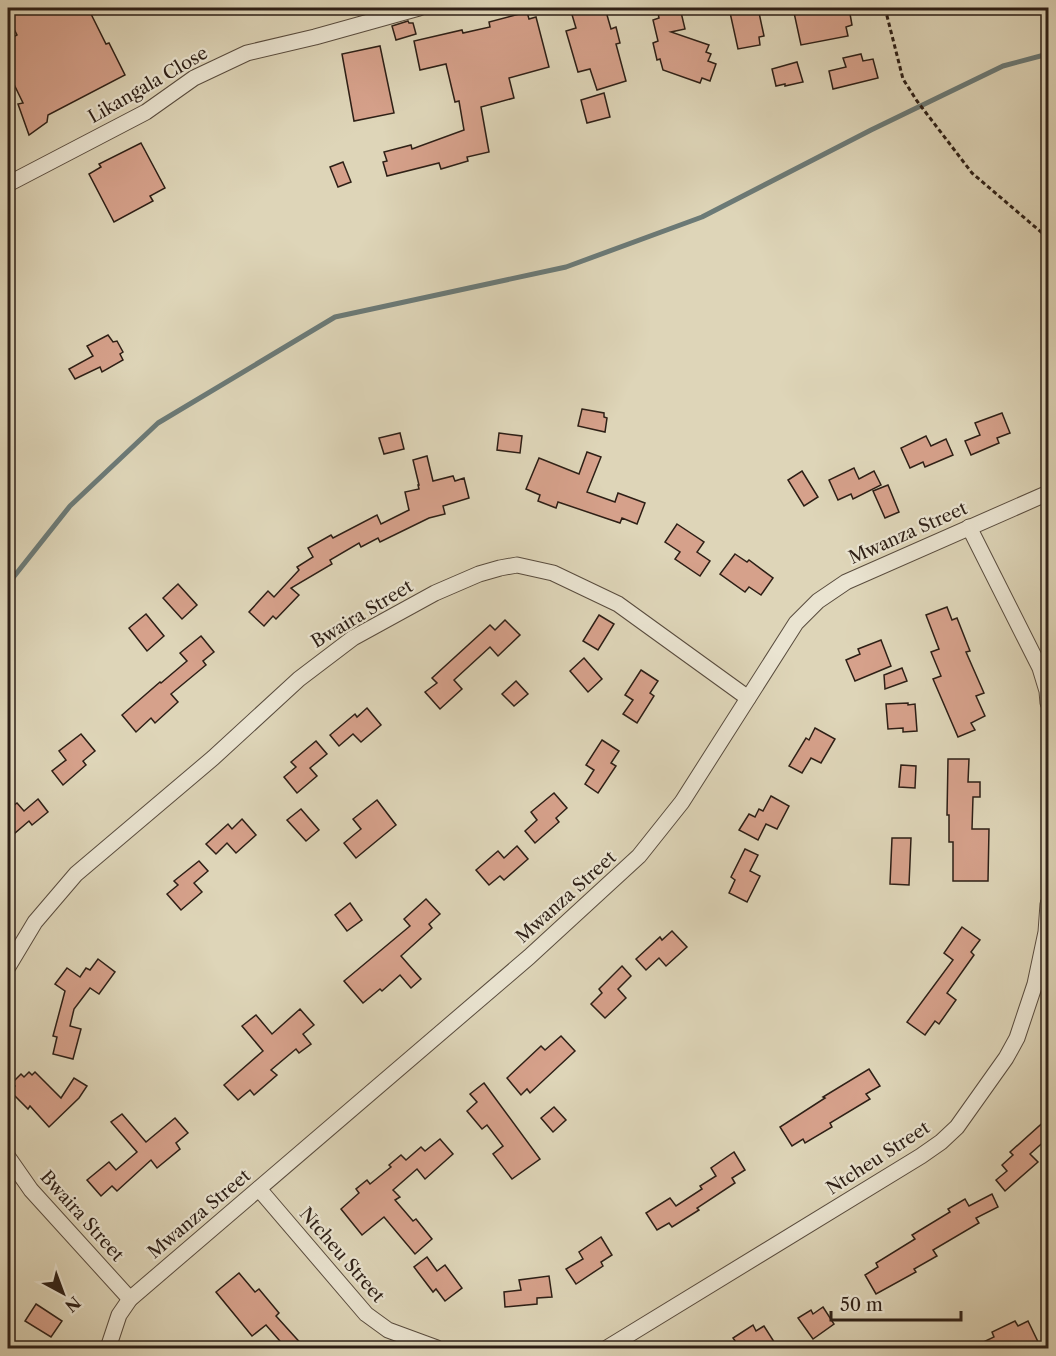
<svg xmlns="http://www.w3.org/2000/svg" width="1056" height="1356" viewBox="0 0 1056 1356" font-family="'Libre Caslon Text',serif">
<rect width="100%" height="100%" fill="#ded5b8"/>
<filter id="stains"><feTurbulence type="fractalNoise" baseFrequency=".00333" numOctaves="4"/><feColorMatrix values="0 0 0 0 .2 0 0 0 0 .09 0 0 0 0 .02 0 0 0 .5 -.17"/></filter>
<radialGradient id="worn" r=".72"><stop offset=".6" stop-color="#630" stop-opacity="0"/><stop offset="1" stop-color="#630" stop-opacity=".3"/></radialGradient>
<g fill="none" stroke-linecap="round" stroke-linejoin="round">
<!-- stream -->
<path stroke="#6b7a77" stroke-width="5" d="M8,584l62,-78 88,-83 177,-106 231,-50 136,-50 169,-87 132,-64 45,-12"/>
</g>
<!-- building -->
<g fill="#d6a18b" stroke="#2d1f16" stroke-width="1.5">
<path d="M8,8h80l18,36 3,-1 16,32 -77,40 -1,7 -18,13 -11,-31 5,-1 -15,-31 4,-4 -4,-8v-20l9,-5 -9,-18z"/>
<path d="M570,8h35l6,21 5,-2 4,16 -4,1 10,37 -29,9 -7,-21 -12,3 -12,-41 10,-3z"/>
<path d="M657,8h23l5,21 -14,3 38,13 -3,7 5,2 -3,7 8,3 -6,17 -8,-3 -2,5 -37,-13 -3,-11 -3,1 -4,-17 5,-2 -5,-21 6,-2z"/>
<path d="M729,8h29l6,28 -5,1 1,8 -22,4z"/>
<path d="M793,8h56l3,17 -6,2 2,9 -47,9z"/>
<path d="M527,12l2,7 7,-2 13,50 -40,11 5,20 -33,9 8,45 -22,5 1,4 -27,8 -2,-6 -52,13 -4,-14 4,-1 -3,-9 27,-7 1,4 52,-19 -5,-29 -4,1 -9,-38 -26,6 -6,-29 48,-11 1,3 27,-6 -1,-5z"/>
<path d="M408,21l1,2h4l3,11 -20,6 -4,-14z"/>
<path d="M380,46l14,67 -40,8 -12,-67z"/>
<path d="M861,54l2,7 10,-2 5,19 -45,11 -4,-18 17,-4 -3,-9z"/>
<path d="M797,62l6,20 -18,4v-2l-9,2 -4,-17z"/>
<path d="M604,93l6,24 -23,6 -6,-23z"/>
<path d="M141,143l24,45 -15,8 3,5 -39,21 -25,-48 12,-7 -2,-3z"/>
<path d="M343,162l8,20 -13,5 -8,-20z"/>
<path d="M108,335l5,7 4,-1 6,11 -3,2 3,6 -21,12 -2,-5 -25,12 -6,-10 24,-13 -6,-10z"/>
<path d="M582,409l22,4v4l3,1 -2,14 -27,-6z"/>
<path d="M1002,413l8,20 -13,5 2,5 -28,12 -6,-14 15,-6 -5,-12z"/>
<path d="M400,433l4,16 -20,5 -5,-16z"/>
<path d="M499,433l23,3 -2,17 -23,-3z"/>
<path d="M926,436l5,10 15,-7 7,16 -28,12 -2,-5 -13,6 -9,-20z"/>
<path d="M587,452l14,5 -14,35 28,10 3,-9 27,10 -8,21 -15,-6 -2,5 -62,-21 -2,6 -18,-7 2,-6 -14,-6 13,-31 40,16z"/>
<path d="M427,456l6,25 20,-5 2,5 9,-3 5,20 -26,8 2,8 -16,4 -49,24 -2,-4 -17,9 -2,-4 -29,17 2,4 -41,24 8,7 -23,24 -3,-3 -9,10 -15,-14 19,-21 6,6 25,-27 -2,-3 16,-10 -5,-9 23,-13 2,3 44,-23 4,9 28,-14 -4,-18 14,-3 -1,-4h1l-6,-25z"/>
<path d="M854,468l5,11 15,-8 7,14 -28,14 -2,-5 -13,6 -9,-20z"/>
<path d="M802,471l16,26 -14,9 -16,-26z"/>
<path d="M888,485l11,27 -14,6 -12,-27z"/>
<path d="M677,524l27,18 -7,10 13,9 -10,15 -25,-17 5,-7 -15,-10z"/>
<path d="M735,554l12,8 2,-2 24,18 -12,17 -12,-8 -4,5 -25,-18z"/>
<path d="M178,584l19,21 -15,14 -19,-21z"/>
<path d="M947,607l5,13 5,-2 13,33 -4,1 18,41 -8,3 9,20 -14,7 4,7 -17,7 -25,-58 8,-3 -10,-24 8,-3 -13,-34z"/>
<path d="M146,614l18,22 -17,15 -18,-23z"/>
<path d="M599,615l15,9 -16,26 -15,-9z"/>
<path d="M505,620l15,15 -22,21 -8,-9 -36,33 8,9 -22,20 -15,-17 12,-9 -5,-5 58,-53 5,5z"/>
<path d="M201,636l13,16 -11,9 3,4 -35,29 7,8 -23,21 -4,-5 -15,14 -14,-17 38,-33 1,1 26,-22 -7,-8z"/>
<path d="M881,640l10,26 -36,15 -9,-21 14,-6 -2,-5z"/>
<path d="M584,658l18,21 -14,13 -18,-21z"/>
<path d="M902,668l5,13 -22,8 -1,-14z"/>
<path d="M641,670l17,11 -8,12 4,3 -17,27 -14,-9 10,-14 -8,-5z"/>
<path d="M516,681l12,13 -14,12 -12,-12z"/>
<path d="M908,703v2l7,-1 2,27 -14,1v-4l-15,1 -2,-25z"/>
<path d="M367,708l14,17 -20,17 -8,-8 -14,12 -9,-11 25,-21 2,3z"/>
<path d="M815,728l20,11 -14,24 -10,-5 -9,15 -13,-7 17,-28 3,2z"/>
<path d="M81,734l14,17 -12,10 3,4 -23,20 -11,-14 14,-11 -7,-9z"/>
<path d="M602,740l17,11 -8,12 5,3 -18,27 -13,-9 9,-14 -8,-5z"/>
<path d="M316,741l11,13 -17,14 7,8 -20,17 -13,-16 12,-10 -5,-5z"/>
<path d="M948,759h21l-1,23h12v15h-7l-1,32h17l-1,52h-35v-39h-4v-27h-2z"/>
<path d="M901,765l15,1 -1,22 -16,-1z"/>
<path d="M554,793l13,15 -11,10 3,4 -24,21 -10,-12 12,-11 -6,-8z"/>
<path d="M771,796l18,10 -12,23 -11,-5 -8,16 -19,-10 10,-16 6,3 4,-8 4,2z"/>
<path d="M38,799l10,13 -16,13 -3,-4 -21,18v-29l9,-7 7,8z"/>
<path d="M377,800l19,25 -40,33 -12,-15 17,-14 -8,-10z"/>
<path d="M301,809l18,21 -13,11 -19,-21z"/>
<path d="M242,819l14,16 -20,18 -9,-10 -11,11 -10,-10 22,-20 4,5z"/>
<path d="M892,838h19l-2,47 -19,-1z"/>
<path d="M517,846l11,13 -24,21 -4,-4 -11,9 -13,-15 22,-19 6,7z"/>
<path d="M745,849l13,6 -8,16 10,5 -13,26 -18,-9 6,-13 -4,-3z"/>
<path d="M199,861l9,10 -14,12 8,9 -21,18 -14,-16 11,-9 -4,-4z"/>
<path d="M426,899l14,15 -11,10 3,4 -31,28 20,23 -10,9 -11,-13 -18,16 -2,-2 -17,14 -19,-22 66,-55 -6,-7z"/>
<path d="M350,903l12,17 -15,11 -12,-16z"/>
<path d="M962,927l18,13 -9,12 3,3 -27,38 9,7 -17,24 -4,-3 -10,14 -18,-13 46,-62 -9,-7z"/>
<path d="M672,931l15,16 -21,19 -7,-8 -13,12 -10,-11 24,-22 2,3z"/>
<path d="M98,959l17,13 -16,22 -9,-6 -16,21 -4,17 11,3 -8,30 -20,-5 4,-17 -4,-1 12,-45 -10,-7 12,-16 13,9 6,-9 4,2z"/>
<path d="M622,966l9,10 -13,13 8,9 -21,20 -14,-14 11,-11 -3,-4z"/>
<path d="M300,1009l14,16 -11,9 8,10 -12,9 -3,-4 -25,21 6,5 -23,20 -4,-5 -12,10 -14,-15 39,-34 -21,-25 14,-11 16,19z"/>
<path d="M561,1036l14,15 -45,42 -3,-4 -6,6 -14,-17 34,-32 4,4z"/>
<path d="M869,1069l11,17 -14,8 4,5 -40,24 2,4 -27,16 -2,-4 -11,7 -12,-19 45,-29 -2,-1z"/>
<path d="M29,1072l3,3 3,-3 26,26 13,-20 13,8 -8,12 -30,29 -19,-21 -2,3 -18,-18 5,-5 -3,-3 9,-9 3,3z"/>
<path d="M484,1083l56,76 -28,20 -19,-25 10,-8 -16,-21 -5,4 -15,-18 10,-9 -7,-8z"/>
<path d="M554,1107l12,13 -13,12 -12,-14z"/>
<path d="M122,1114l24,28 29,-24 13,15 -12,10 4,6 -23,19 -6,-8 -34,31 -5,-5 -11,10 -14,-16 22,-18 7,8 21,-18 -26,-30z"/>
<path d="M1048,1118v20l-18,16 8,8 -33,29 -9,-11 11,-9 -5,-6 11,-10 -3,-3z"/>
<path d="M440,1139l13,15 -28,25 -8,-10 -24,21 7,7 -5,3 18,21 3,-2 16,20 -17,15 -31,-37 -22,18 -21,-26 18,-16 -3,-4 11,-9 3,4 21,-17 -2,-2 12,-10 5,5 15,-13 4,4z"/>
<path d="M734,1152l11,18 -13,8 3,5 -38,25 2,2 -27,17 -3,-4 -12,7 -11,-17 24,-15 6,8 26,-17 -2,-3 16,-10 -5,-8z"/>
<path d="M992,1194l6,13 -22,11 3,5 -46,27 4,6 -23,13 2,3 -40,22 -11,-19 13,-8 -2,-4 39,-24 -3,-4 38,-23 -2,-3 17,-10 4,7z"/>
<path d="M601,1237l11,18 -11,7 2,4 -27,18 -10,-15 17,-10 -4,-7z"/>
<path d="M427,1257l10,14 8,-6 17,23 -17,13 -9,-12 -3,3 -19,-25z"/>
<path d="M239,1273l16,19 4,-3 20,24 -3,3 29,32h-19l-20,-23 -14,11 -36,-44z"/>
<path d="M549,1276l3,21 -15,1v6l-32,3 -1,-15 17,-2 -2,-10z"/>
<path d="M36,1304l26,17 -11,16 -26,-16z"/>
<path d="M823,1307l11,17 -21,15 -15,-21 13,-8 2,4z"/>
<path d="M1015,1321l3,5 10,-5 13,27h-70l23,-11 -2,-5z"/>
<path d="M753,1325l3,6 8,-5 14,22h-38l-7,-10z"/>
</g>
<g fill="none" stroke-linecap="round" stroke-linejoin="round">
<!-- minor casing -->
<g stroke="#594c3e" stroke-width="17">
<g id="minor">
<path d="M8,184l138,-72 48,-34 53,-25 68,-16 104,-29"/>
<path d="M969,527l71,141 7,23 1,12"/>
<path d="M8,967l27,-45 41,-48 137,-116 86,-79 54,-41 82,-45 44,-19 21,-6 17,-3 36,8 65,31 130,94"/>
<path d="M8,1157l23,33 99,109"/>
<path d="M259,1189l107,125 22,16 49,18"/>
<path d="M108,1348l11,-33 11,-16 399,-342 110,-101 43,-54 114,-179 22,-22 28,-19 202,-89"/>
<path d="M607,1348l314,-192 20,-14 16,-15 49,-69 11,-20 18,-54 11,-52 2,-28"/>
</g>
</g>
<!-- path -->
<path stroke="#2d1f16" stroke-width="3" stroke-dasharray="4.5 3" stroke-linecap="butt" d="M885,8l18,71 14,22 55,72 76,65"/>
<!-- minor -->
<use href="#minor" stroke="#eae4d1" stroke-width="15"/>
</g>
<g text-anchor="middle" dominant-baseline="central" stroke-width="4.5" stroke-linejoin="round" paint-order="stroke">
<!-- street labels -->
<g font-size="18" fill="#2d1f16" stroke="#eae4d1">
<text transform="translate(148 85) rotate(-30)">Likangala Close</text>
<text transform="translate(908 533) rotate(-24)">Mwanza Street</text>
<text transform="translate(362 614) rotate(-31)">Bwaira Street</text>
<text transform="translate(566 897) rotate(-42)">Mwanza Street</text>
<text transform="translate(878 1158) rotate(-33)">Ntcheu Street</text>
<text transform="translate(199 1214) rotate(-40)">Mwanza Street</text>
<text transform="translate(82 1216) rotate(48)">Bwaira Street</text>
<text transform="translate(342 1255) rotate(49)">Ntcheu Street</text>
</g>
</g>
<!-- margin -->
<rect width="1056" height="1356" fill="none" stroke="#ded5b8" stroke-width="30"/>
<rect x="9" y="9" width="1038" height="1338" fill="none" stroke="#2d1f16" stroke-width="3"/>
<rect x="15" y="15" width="1026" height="1326" fill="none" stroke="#2d1f16" stroke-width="1.5"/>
<!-- north arrow -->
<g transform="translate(63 1293) rotate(139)" stroke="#eae4d1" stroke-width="4.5" paint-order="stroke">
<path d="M0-4.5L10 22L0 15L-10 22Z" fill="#2d1f16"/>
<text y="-9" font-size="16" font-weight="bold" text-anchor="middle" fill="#2d1f16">N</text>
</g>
<!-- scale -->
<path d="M831 1311v9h130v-9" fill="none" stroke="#2d1f16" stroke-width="3"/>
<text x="840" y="1311" font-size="18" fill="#2d1f16" stroke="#eae4d1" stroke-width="4.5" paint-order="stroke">50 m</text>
<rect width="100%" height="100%" filter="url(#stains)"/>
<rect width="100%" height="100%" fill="url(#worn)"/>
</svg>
